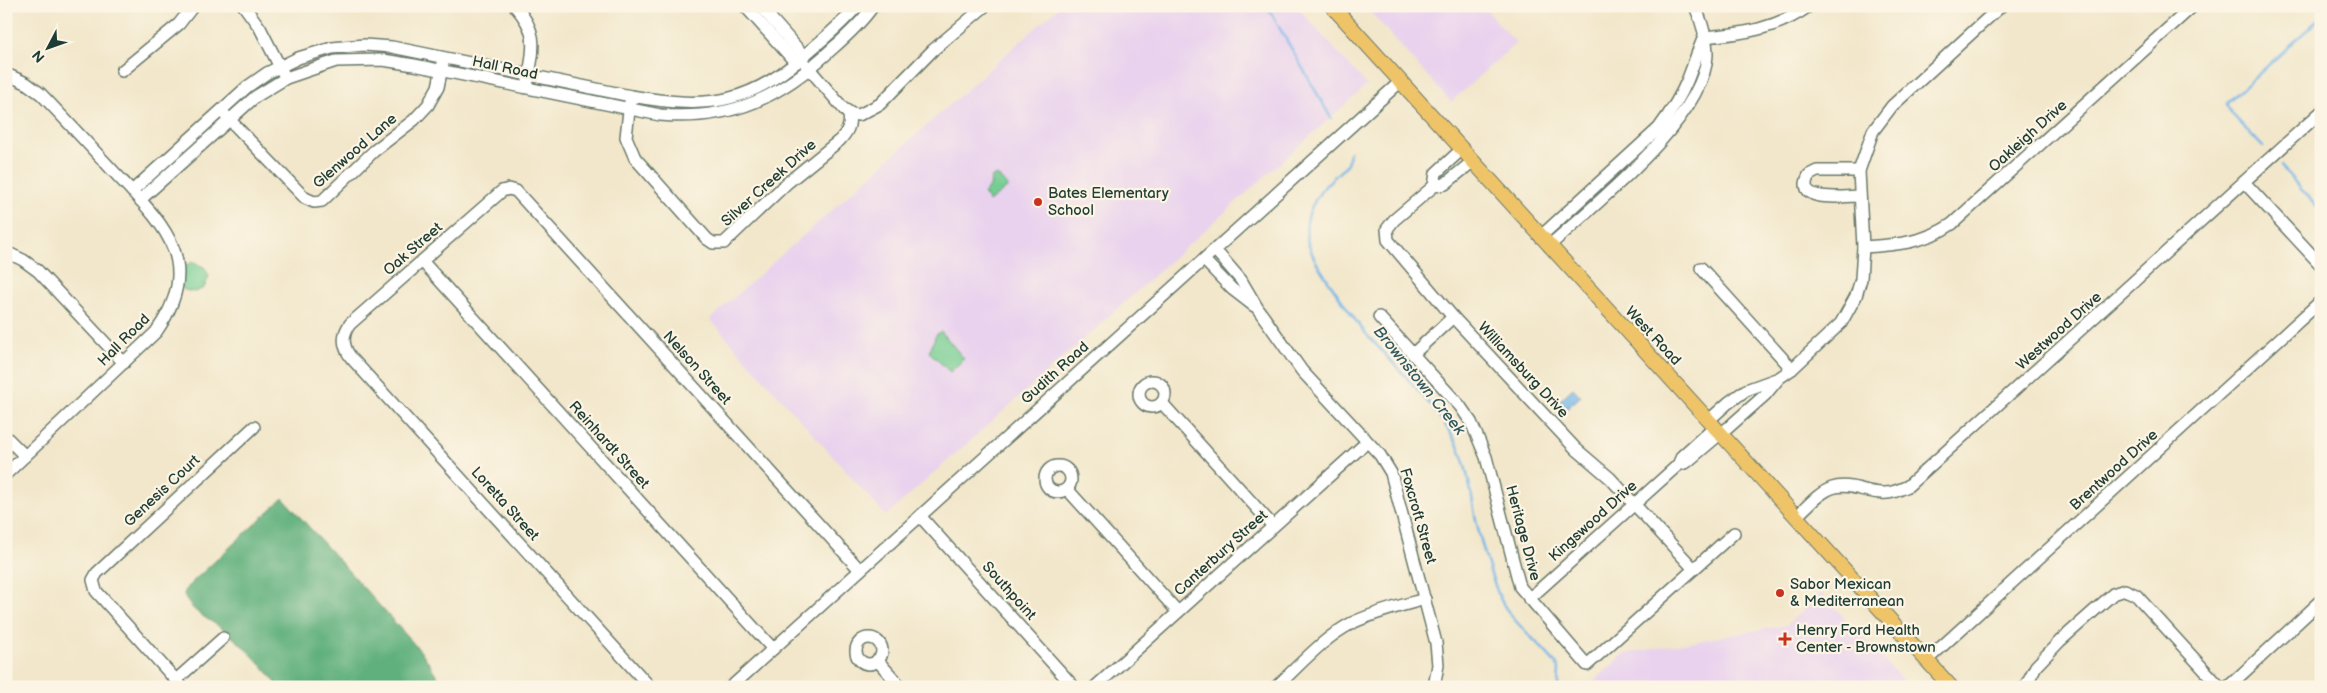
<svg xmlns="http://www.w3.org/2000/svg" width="2327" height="693" viewBox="0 0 2327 693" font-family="'Balsamiq Sans',sans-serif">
<rect width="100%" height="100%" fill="#fcf5e5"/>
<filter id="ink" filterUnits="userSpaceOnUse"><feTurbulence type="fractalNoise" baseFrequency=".02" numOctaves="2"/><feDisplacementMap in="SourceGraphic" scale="10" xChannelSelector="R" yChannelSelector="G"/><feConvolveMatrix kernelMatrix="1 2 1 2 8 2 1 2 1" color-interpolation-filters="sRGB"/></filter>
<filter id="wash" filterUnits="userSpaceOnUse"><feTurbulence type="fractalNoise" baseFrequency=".0096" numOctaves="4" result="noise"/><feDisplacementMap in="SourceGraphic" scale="20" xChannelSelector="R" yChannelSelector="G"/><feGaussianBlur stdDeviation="1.12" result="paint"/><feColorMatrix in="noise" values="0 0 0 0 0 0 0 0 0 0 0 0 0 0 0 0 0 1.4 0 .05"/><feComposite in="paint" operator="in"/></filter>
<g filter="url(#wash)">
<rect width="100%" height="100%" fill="#f2e7cb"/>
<!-- built -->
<g fill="#e9d2ee">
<path d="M1060,6h236l71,79 -481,431 -176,-197z"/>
<path d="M1365,6h118l33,37 -65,59z"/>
<path d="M1821,593l88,94h-321l36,-33 163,-29z"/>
</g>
<!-- green -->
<g fill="#75cd93" stroke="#4a8564">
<path d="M996,175l11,9 1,3 -19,15 -6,-9 7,-6 1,-9z"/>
<path d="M192,262l12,5 5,9 -5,12 -9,4 -11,-2 -2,-4 1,-19z"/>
<path d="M941,331l23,28 -14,13 -21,-20 7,-17z"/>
</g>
<!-- forest -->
<path fill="#60b07d" stroke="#407658" d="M283,498l140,156 21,33h-165c-16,-22 -34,-40 -55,-57 -14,-11 -34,-17 -40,-36l3,-7z"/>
<!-- water -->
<path fill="#73b6e8" stroke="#497a8e" d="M1573,388l8,8 -16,14 -7,-8z"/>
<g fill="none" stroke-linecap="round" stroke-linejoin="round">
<!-- stream -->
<g stroke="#73b6e8" stroke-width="2.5">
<path d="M1267,6l64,112"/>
<path d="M2263,147l-31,-33 -6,-10 95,-87"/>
<path d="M1350,152c-1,14 -9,18 -18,27 -16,15 -29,38 -25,60 4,17 15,33 25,47 11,16 22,34 35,49 31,34 66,67 89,107 9,16 16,54 19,73 6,28 14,57 25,83 10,23 41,46 56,66l3,5 -1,18"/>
<path d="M2281,166l40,46"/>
</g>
</g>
</g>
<g filter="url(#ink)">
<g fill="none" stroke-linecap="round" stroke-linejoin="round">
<!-- minor casing -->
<g stroke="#697869" stroke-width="14">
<g id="minor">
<path d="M244,6l16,22 23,45"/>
<path d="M515,6c25,28 18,43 13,75"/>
<path d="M745,6l51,57"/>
<path d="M760,6l44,50"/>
<path d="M1704,37c38,-3 73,-8 105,-31"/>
<path d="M122,71l57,-47 14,-18"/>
<path d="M6,74l20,9 15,11c25,26 49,52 73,78 48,51 92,89 42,160l-150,142"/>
<path d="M630,102l-4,35 9,21 72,81 6,4h11l63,-60 53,-43c7,-8 11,-14 9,-25l-43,-50"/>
<path d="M846,110l6,4 7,1 21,-11 53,-54 52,-44"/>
<path d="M225,115l80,83 9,4 8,-1 52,-50 40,-31 14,-15 10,-18 5,-24"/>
<path d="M1472,162l-27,22 -11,2 -40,34 -7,9 1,11 65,77 123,132 34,29 84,91"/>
<path d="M2244,182l77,83"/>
<path d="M1434,186l2,-13 25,-23"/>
<path d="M132,191l115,-104 20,-14 31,-15 34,-10 32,-3 28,2 239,49c81,14 120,8 182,-48 15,-13 31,-26 44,-42"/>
<path d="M1859,196c-14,0 -66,8 -50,-21l8,-4h42"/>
<path d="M140,200l115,-103 31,-19 50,-17 47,-1 31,5 246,50c73,6 121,-18 173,-67 15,-13 29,-26 40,-42"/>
<path d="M1540,237l119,-109c11,-15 21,-30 28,-47 6,-14 10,-29 17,-44"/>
<path d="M1549,246c45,-41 156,-128 158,-191 0,-15 -6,-35 -12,-49"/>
<path d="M1863,247c33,-2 61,-4 89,-23l241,-218"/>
<path d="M1215,250l26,30 17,29 44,62 78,84 11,18 45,170 2,22 -4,22"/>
<path d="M6,252l17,8 15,11 86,92"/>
<path d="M1204,260l28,29 22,17"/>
<path d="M422,261l351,388"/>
<path d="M1701,268l91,101"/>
<path d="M1379,317l81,89 11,16 15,35 34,130 67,78 147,-132"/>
<path d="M1413,354l40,-37"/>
<circle cx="1152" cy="394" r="13"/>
<path d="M1162,403l111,123"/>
<path d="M1709,420l19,-17 18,-13 33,-12 13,-9 49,-46 15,-27 5,-17 2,-32 -4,-76 14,-40 19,-25 109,-100"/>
<path d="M1721,434l44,-39 14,-17"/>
<path d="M6,437l19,19"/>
<path d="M1678,465l9,-3 34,-29"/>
<circle cx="1058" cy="479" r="13"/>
<path d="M1067,489l111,123"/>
<path d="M920,516l154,171"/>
<path d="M1796,517c11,-10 22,-24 36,-29 18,-6 33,5 50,5 9,1 17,-3 26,-7l413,-374"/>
<path d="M1529,599l149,-134 4,-9 33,-30"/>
<circle cx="869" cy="651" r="13"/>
<path d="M877,660l24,27"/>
<path d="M1927,660l394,-359"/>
<path d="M176,680l47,-42"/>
<path d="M182,687l-86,-96 -3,-11 4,-7 157,-146"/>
<path d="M650,687l-295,-325c-11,-11 -15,-25 -5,-38l152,-133 7,-2 7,2 344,379"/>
<path d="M731,687l669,-605"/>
<path d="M1095,687l272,-245"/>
<path d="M1276,687c24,-22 47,-49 76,-64 23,-11 48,-17 73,-24"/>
<path d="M2025,687l11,-21 24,-25 53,-47 12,-4 11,5 84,92"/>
<path d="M2228,687l93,-86"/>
</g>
</g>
<!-- major casing -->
<g stroke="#697869" stroke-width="16">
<path id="major" d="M1332,6l619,681"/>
</g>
<!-- minor -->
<use href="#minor" stroke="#fff" stroke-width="11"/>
<!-- major -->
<use href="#major" stroke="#efc469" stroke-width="14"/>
</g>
</g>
<!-- markers -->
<g fill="#c8321e" stroke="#fcf5e5" stroke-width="2">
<circle cx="1038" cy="202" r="5"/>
<circle cx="1780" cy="593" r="5"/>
<path d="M1782.5 631.5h5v5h5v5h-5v5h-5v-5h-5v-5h5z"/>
</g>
<g text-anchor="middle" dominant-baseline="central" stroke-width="4.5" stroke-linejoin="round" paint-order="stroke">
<!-- street labels -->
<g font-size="15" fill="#1f3d34" stroke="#fcf5e5">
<text transform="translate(505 68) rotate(12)">Hall Road</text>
<text transform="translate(2028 136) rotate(-42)">Oakleigh Drive</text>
<text transform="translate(355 151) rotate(-41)">Glenwood Lane</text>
<text transform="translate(769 183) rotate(-42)">Silver Creek Drive</text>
<text transform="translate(413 249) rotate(-41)">Oak Street</text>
<text transform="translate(2059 331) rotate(-42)">Westwood Drive</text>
<text transform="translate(1653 336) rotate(47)">West Road</text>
<text transform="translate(124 340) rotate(-45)">Hall Road</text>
<text transform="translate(697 368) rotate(48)">Nelson Street</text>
<text transform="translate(1523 370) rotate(47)">Williamsburg Drive</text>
<text transform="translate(1055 373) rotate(-42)">Gudith Road</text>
<text transform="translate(609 445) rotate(48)">Reinhardt Street</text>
<text transform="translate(2114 470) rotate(-42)">Brentwood Drive</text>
<text transform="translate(162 491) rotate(-43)">Genesis Court</text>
<text transform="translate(505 504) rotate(48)">Loretta Street</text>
<text transform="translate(1418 516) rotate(74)">Foxcroft Street</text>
<text transform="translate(1593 521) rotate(-42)">Kingswood Drive</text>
<text transform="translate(1523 533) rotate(75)">Heritage Drive</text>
<text transform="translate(1221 553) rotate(-42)">Canterbury Street</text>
<text transform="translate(1009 591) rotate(48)">Southpoint</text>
</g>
<!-- poi labels -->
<g font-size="15" fill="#1f3d34" stroke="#fcf5e5" text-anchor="start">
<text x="1048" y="193">Bates Elementary<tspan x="1048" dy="17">School</tspan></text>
<text x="1790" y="584">Sabor Mexican<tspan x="1790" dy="17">&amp; Mediterranean</tspan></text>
<text x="1796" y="630">Henry Ford Health<tspan x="1796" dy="17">Center - Brownstown</tspan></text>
</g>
<!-- water labels -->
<g font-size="16" font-style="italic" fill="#345b61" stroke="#fcf5e5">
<text transform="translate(1419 381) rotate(51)">Brownstown Creek</text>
</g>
</g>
<!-- margin -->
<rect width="2327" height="693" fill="none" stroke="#fcf5e5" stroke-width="25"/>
<!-- north arrow -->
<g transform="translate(48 48) rotate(229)" stroke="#fcf5e5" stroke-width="4" paint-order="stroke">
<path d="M0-4L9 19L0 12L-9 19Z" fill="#1f3d34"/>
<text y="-8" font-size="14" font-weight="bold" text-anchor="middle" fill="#1f3d34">N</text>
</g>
</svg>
